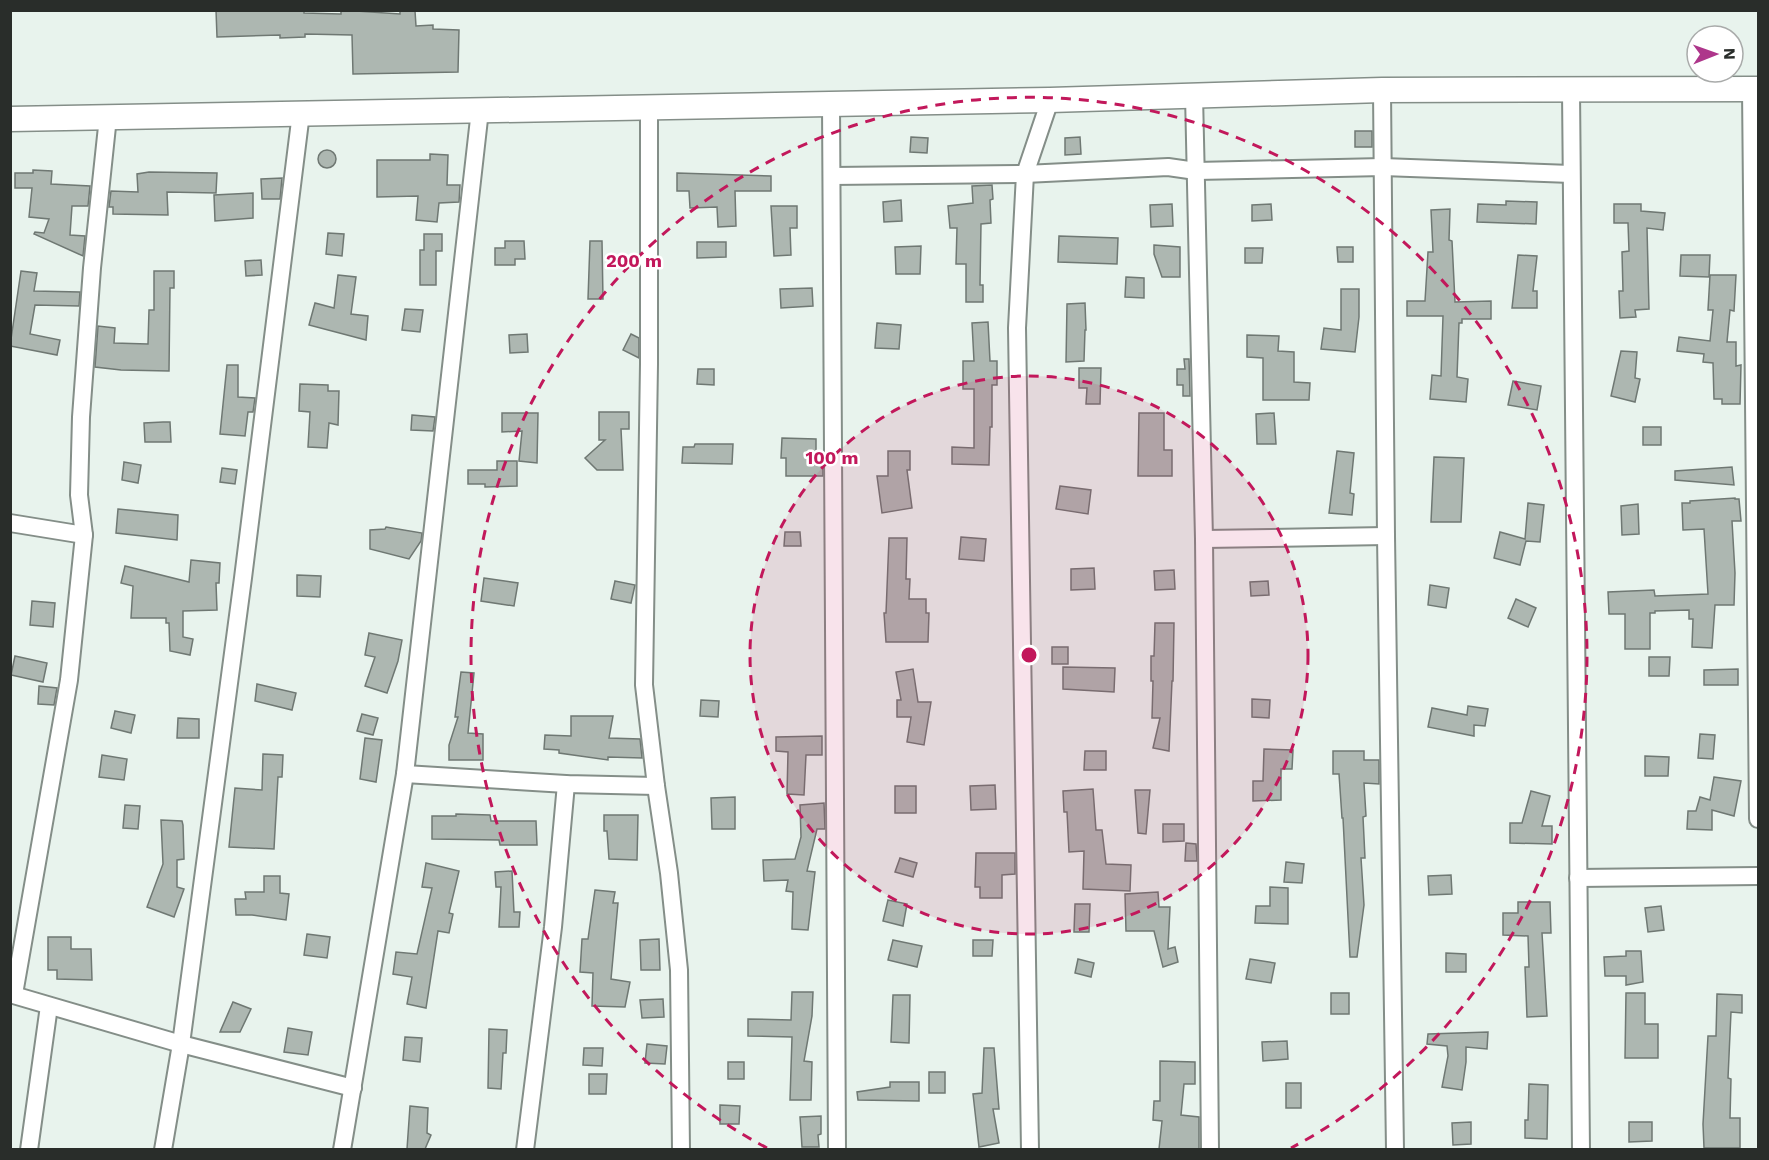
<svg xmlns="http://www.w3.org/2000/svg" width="1769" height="1160" viewBox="0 0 1769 1160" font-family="'Work Sans',sans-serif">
<rect width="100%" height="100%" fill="#e8f3ed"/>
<!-- building -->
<g fill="#adb7b1" stroke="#6f7873" stroke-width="1.5">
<path d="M216,10h88v3l37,1v-4l59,4v-3h15l1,15 17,-1v4l26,1 -1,42 -105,2 -1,-39 -47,-1v3l-25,1v-3l-63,2z"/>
<rect x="1355" y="131" width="17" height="16"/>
<path d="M911,137l17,1 -1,15 -17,-1z"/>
<path d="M1080,137l1,17 -16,1v-17z"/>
<circle cx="327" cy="159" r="9"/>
<path d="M430,154l18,1 -1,30h13l-1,17 -20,1 -2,19 -21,-2 2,-24 -41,1v-37h53z"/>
<path d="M33,170l19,1 -1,13 39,2 -2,20h-16l-2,29 15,1 -2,20 -49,-22 1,-2 9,1 5,-14 -20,-2 3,-29h-17v-15h18z"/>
<path d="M149,172l68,1 -1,20 -49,-1 1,23 -55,-1v-7h-4l2,-16 27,1 -1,-18z"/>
<path d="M677,173l94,3v15h-36l1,35 -18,1 -1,-20 -27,1 -1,-17h-12z"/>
<path d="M282,178l-2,21h-18l-1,-20z"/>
<path d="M992,185l1,14 -3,1 1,23 -10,1 -1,61h3v17h-17v-38h-10l1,-36h-7l-2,-22 25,-3 -1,-17z"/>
<path d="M253,193v25l-38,3 -1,-26z"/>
<path d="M901,200l1,21 -18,1 -1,-20z"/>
<path d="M1506,201l31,1 -1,22 -59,-2 1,-18 28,1z"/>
<path d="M1172,204l1,22 -22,1 -1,-22z"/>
<path d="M1271,204l1,16 -20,1v-16z"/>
<path d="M1614,204h27v7l24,2 -2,17 -16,-2 2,81 -14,1 1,7 -16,1 -1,-27h4l-1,-39 7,-1 -1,-28h-14z"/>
<path d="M771,206h26v22h-7l1,27 -17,1z"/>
<path d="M1450,209l-1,31 3,1 3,61 36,-1v18h-29v4h-3l-2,54 11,2 -2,23 -36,-3 2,-24 9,1 2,-60h-36v-15h18l3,-49h5l-2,-42z"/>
<path d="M328,233l16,1 -2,22 -16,-2z"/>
<path d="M424,234h18v17h-6v34h-16v-35h4z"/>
<path d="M1059,236l59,2 -1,26 -59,-2z"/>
<path d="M505,241h19l1,18h-10v6h-20v-17h10z"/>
<path d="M590,241h12l1,58h-15z"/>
<path d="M697,242h29v15l-29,1z"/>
<path d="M1154,245l26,2v30h-18l-8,-23z"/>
<path d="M921,246l-1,28h-24l-1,-27z"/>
<path d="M1337,247h16v15h-15z"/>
<path d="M1245,248h18l-1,15h-17z"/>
<path d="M1518,255l19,1 -4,35h4v17h-25z"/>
<path d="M1681,255h29l-1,22 -29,-1z"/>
<path d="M261,260l1,15 -16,1 -1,-15z"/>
<path d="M21,271l16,2 -3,18 46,1 -1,14 -44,-1 -5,29 30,6 -3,15 -47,-9z"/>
<path d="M154,271h20v17h-4l-1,83 -48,-1 -26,-3 3,-41 17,2 -1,15 34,1 1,-34h5z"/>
<path d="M338,275l18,2 -5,37 17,2 -2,24 -57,-15 6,-22 19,5z"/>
<path d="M1710,275h26l-2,36 -4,-1 -3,32h9v24l5,-1 -1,39h-18v-5h-8l-1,-36 -10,-1 1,-8 -27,-3 2,-14 31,4 3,-31h-5z"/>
<path d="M1126,277l18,1v20l-19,-1z"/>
<path d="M812,288l1,18 -32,2 -1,-19z"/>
<path d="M1341,289h18v28l-4,35 -34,-3 3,-21 17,2z"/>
<path d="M1085,303l1,27h-1l-1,31 -18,1 1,-58z"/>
<path d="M405,309l18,1 -3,22 -18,-2z"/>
<path d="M988,322l2,39h7v24h-5v42h-2l-1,38 -37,-1v-17l22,1v-59h-11v-28h11l-2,-38z"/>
<path d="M877,323l24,2 -2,24 -24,-1z"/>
<path d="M527,334l1,18 -18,1 -1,-18z"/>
<path d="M631,334l8,4v20l-16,-8z"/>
<path d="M1247,335l32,1 -1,15 16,1v30l16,1 -1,17h-46v-42l-16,-1z"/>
<path d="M1621,351l16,1 -2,26 5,1 -5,23 -24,-6z"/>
<path d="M1184,359h5l1,37h-7v-11h-6v-16h8z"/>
<path d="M227,365h11v32l17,1 -2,14h-5l-3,24 -25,-2z"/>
<path d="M1079,368h22l-1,36h-14l1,-16h-8z"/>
<path d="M698,369h16v16l-17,-1z"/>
<path d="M1513,381l28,5 -4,24 -29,-5z"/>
<path d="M300,384l28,1v6h11l-1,34 -9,-2 -2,25 -19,-1 2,-35 -11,-1z"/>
<path d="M599,412h30v17h-8l2,41h-26l-12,-12 20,-18h-6z"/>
<path d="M502,413h36l-1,50 -18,-2 3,-30 -20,1z"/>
<path d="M1139,413h25v37h8v26h-34z"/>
<path d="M1274,413l2,31h-19l-1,-30z"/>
<path d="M412,415l23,2 -2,14 -22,-1z"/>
<path d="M163,422h7l1,20h-26l-1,-19z"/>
<rect x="1643" y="427" width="18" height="18"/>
<path d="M782,438l34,1v17h7v20h-37v-18h-5z"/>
<path d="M695,444h38l-1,20 -50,-1 1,-16h11z"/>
<path d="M888,451h22v19h-3l5,38 -30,5 -5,-37h11z"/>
<path d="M1337,451l17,2 -4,40 4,1 -2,21 -23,-2z"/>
<path d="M1434,457l30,1 -3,64h-30z"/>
<path d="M497,461h20v25l-32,1v-3h-17v-14h29z"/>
<path d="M124,462l17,3 -3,18 -16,-3z"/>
<path d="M1732,467l2,18 -59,-5v-9z"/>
<path d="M222,468l15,2 -2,14 -15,-2z"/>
<path d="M1060,486l31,4 -3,24 -32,-5z"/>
<path d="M1735,498v1h4l2,22h-9l3,52 -1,32h-19l-3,43 -20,-1 1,-28h-4v-9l-34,1v2h-5v36h-25v-35h-16l-1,-22 46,-2 1,6 53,-2 -4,-65 -21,1 -1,-27h8v-2z"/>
<path d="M1528,503l16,2 -4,37 -14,-1 -6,24 -26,-7 6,-26 25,7z"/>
<path d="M1638,504l1,30 -17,1 -1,-29z"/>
<path d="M118,509l60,6 -1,25 -61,-7z"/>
<path d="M386,527l36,6 -1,8 -12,18 -39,-10v-19l15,-1z"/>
<path d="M785,532h15l1,14h-17z"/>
<path d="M961,537l25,2 -2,22 -25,-2z"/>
<path d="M889,538h18l-1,41h4l-1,20h17v14h3l-1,29h-42l-2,-29h2z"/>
<path d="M191,560l29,3 -1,20h-3l1,27 -34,1v26l10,2 -3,16 -20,-4 -1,-28h-3v-5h-35l2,-32 -12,-3 4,-17 64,16z"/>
<path d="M1094,568l1,21 -24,1v-21z"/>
<path d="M1174,570l1,19 -20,1 -1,-19z"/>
<path d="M297,575l24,1 -1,21 -23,-1z"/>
<path d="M484,578l34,5 -4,23 -33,-5z"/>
<path d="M615,581l20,4 -4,18 -20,-4z"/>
<path d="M1268,581l1,14 -18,1 -1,-14z"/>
<path d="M1430,585l19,3 -3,20 -18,-3z"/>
<path d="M1516,599l20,9 -8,19 -20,-9z"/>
<path d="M32,601l23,2 -2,24 -23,-2z"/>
<path d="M1155,623h19l-1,58h-1l-3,70 -16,-3 7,-30h-8l1,-37h-2v-25h3z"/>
<path d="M369,633l33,7 -4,21 -11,32 -22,-7 10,-29 -10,-2z"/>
<rect x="1052" y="647" width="16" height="17"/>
<path d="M15,656l32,7 -4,19 -32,-7z"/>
<path d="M1649,657h21l-1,19h-20z"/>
<path d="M1063,667l52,1 -1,24 -51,-3z"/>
<path d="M913,669l5,33h13l-7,43 -17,-3 4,-25h-14v-17h4l-5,-28z"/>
<path d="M1738,669v16h-34v-15z"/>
<path d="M461,672l13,1 -6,60 15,1v26h-34v-15l9,-28h-3z"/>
<path d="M257,684l39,9 -4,17 -37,-9z"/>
<path d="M39,686l18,2 -3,17 -16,-1z"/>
<path d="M1252,699l18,1 -1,18 -17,-1z"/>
<path d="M701,700l18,1 -1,16 -18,-1z"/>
<path d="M1468,706l20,3 -3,17 -11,-1v11l-46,-9 4,-19 35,7z"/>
<path d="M115,711l20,4 -4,18 -20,-5z"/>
<path d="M362,714l16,4 -5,17 -16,-4z"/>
<path d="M571,716h42l-4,22 31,1 2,19 -34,-1v3l-49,-7v-3l-15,-1 1,-14 26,1z"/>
<path d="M178,718l21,1v19h-22z"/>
<path d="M1700,734l15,1 -2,24 -15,-1z"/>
<path d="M822,736v19h-16l-2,40 -17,-1 1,-42 -12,-1v-14z"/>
<path d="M365,738l17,2 -6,42 -16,-3z"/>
<path d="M1264,749l29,1 -1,19h-11v31l-28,1v-20h10z"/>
<path d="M1085,751h21v19h-22z"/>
<path d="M1333,751h31v9h15v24l-15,-1 2,33 -3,1 2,41h-4l3,47 -7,52h-7l-7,-139h-1l-3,-44h-6z"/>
<path d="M263,754l20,1 -1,22h-4l-4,72 -45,-2 6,-59 27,2z"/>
<path d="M102,755l25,4 -3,21 -25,-3z"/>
<path d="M1645,756l24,1 -1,19h-23z"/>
<path d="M1714,777l27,4 -7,35 -22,-6v20l-25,-1 1,-18h8l4,-14 10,3z"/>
<path d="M995,785l1,24 -25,1 -1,-24z"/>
<rect x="895" y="786" width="21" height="27"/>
<path d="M1093,789l3,41h6l4,34 25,1 -1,26 -47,-2 1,-38 -15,1 -2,-40h-3l-1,-21z"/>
<path d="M1135,790h15l-4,44 -8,-1z"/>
<path d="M1531,791l19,5 -8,30h10v18l-42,-1v-20h12z"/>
<path d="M735,797v32h-23l-1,-31z"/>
<path d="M824,803l1,26h-8l-10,42 8,1 -7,58 -16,-1 1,-37 -7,-1 2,-11 -24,1 -1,-21 32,-1 6,-22 -1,-32z"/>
<path d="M125,805l15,1 -2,23 -15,-1z"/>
<path d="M456,814l34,1 1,6h45l1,24h-37l-1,-5 -67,-1v-23h24z"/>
<path d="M604,815h34l-1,45 -28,-1 -2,-28h-3z"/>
<path d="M161,820l21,1 1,4 1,34 -7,1v27l7,2 -10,28 -27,-10 16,-43z"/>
<path d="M1163,824h21v17l-21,1z"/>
<path d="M1186,843l10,1 1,17h-12z"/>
<path d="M976,853h39v21l-13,1v23h-22v-11h-5z"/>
<path d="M900,858l17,5 -4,14 -18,-5z"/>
<path d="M1286,862l18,2 -2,19 -18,-1z"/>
<path d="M426,863l33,8 -10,42 4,1 -4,19 -11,-2 -12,77 -19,-4 5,-27 -19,-3 3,-22 21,2 15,-66 -10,-1z"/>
<path d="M512,871l2,41h6l-1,15h-20l2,-40h-5l-1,-15z"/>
<path d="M1451,875l1,19 -23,1 -1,-19z"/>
<path d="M264,876h16v17l9,1 -3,26 -34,-5h-16l-1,-16h11l-1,-7h19z"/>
<path d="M1270,887l18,1v36l-33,-1 1,-17h14z"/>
<path d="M595,890l20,2 -2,11h5l-7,76 19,3 -5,25 -33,-1 1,-33 -13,-1 2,-33h6z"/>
<path d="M1158,892l1,15h11l-2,42 7,-2 3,15 -15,5 -9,-36h-28l-1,-37z"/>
<path d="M888,900l19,4 -4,22 -20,-5z"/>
<path d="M1518,902h32l1,31h-9l5,83 -20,1 -2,-50h4l-1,-31 -25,-1v-22h15z"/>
<path d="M1075,904h15l-1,28h-15z"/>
<path d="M1661,906l3,24 -16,2 -3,-24z"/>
<path d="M307,934l23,3 -3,21 -23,-3z"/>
<path d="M48,937h23v12h20l1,31 -35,-1v-9h-9z"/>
<path d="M659,939l1,31h-19l-1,-30z"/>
<path d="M893,940l29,6 -5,21 -29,-7z"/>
<path d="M973,940h20l-1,16h-19z"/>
<path d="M1626,951h15l2,31 -17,3v-9h-21l-1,-19 22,-1z"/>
<path d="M1446,953l20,1v18h-20z"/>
<path d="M1078,959l16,4 -3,14 -16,-4z"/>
<path d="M1250,959l25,4 -4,20 -25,-4z"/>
<path d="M792,992h21l-1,24 -8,45 8,1 -1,38h-21l2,-63 -44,-1v-17l43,1z"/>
<rect x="1331" y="993" width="18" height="21"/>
<path d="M1626,993h19v31h13v34h-33z"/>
<path d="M1717,994l25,1v18l-11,-1 -3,66 3,1 -1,39h10v30h-36l-1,-24 5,-88h8z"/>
<path d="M893,995h17l-1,48 -18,-1z"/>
<path d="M663,999l1,18 -22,1 -2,-18z"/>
<path d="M233,1002l18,7 -11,23h-20z"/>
<path d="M288,1028l24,4 -4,23 -24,-3z"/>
<path d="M489,1029l18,1 -1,23h-3l-2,36 -13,-1z"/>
<path d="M1488,1032l-1,17 -21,-2v15l-4,28 -20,-3 6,-31 -1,-10 -20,-2 1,-10z"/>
<path d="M405,1037l17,1 -2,24 -17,-2z"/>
<path d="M1287,1041l1,18 -25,2 -1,-19z"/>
<path d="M647,1044l20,2 -2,18 -20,-1z"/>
<path d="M584,1048h19l-1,18 -19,-1z"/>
<path d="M984,1048h10l5,61h-6l6,34 -20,4 -6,-53 9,-1z"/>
<path d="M1160,1061l35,1v22h-11l-3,31 18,2v32h-40l3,-28 -9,-1 1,-19h6z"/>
<rect x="728" y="1062" width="16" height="17"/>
<rect x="929" y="1072" width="16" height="21"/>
<path d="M589,1074h18l-1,20h-17z"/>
<path d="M890,1082h29v19l-61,-1 -1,-8 33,-5z"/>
<rect x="1286" y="1083" width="15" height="25"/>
<path d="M1529,1084l19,1 -1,54 -22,-1v-18h3z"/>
<path d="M720,1105l20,1 -1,18h-19z"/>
<path d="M410,1106l18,2 -1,25 4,2 -6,14h-18z"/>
<path d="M821,1116v18l-3,1 1,12h-17l-2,-30z"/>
<path d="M1471,1122v22l-18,1 -1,-22z"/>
<path d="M1629,1122h23v19l-23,1z"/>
</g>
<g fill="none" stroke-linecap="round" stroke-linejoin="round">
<!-- minor casing -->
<g stroke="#848e88" stroke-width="20">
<g id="minor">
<path d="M1751,89l7,730"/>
<path d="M1382,90l4,446 9,614"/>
<path d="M1571,91l10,1059"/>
<path d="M1194,95l10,444 6,611"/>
<path d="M831,104l6,1046"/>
<path d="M649,107v257l-5,321 12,101 13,87 10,97 2,180"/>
<path d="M832,176l193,-2 143,-7 28,4 187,-4 188,7"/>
<path d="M10,523l74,12"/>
<path d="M1204,539l182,-3"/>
<path d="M405,774l161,10 90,2"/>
<path d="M1578,878l180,-2"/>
<path d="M10,994l171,50 172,44"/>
<path d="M14,994l55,-314 15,-145 -5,-40 2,-78 11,-149 16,-151"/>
<path d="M29,1150l20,-144"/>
<path d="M163,1150l18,-106 62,-466 58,-465"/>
<path d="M342,1150l63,-376 75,-664"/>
<path d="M525,1150l28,-223 13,-143"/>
<path d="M1030,1150l-13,-822 8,-154 25,-74"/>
</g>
</g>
<!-- secondary casing -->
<g stroke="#848e88" stroke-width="27">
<path id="secondary" d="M10,119l1040,-19 332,-10 376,-1"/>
</g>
<!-- minor -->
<use href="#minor" stroke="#fff" stroke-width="16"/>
<!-- secondary -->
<use href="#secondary" stroke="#fff" stroke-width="24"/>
</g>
<!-- distance rings -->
<circle cx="1029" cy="655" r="279" fill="#c2185b" fill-opacity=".12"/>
<g fill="none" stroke="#c2185b" stroke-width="3" stroke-dasharray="10 8">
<circle cx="1029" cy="655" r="279"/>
<path d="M767 1148A558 558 0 1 1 1291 1148"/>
</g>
<circle cx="1029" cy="655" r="9" fill="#c2185b" stroke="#fff" stroke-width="3"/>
<g font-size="18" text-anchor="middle" font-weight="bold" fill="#c2185b" stroke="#fff" stroke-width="5" stroke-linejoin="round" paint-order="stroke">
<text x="634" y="267">200 m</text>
<text x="832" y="464">100 m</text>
</g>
<!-- border -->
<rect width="1769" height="1160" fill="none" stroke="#292d2a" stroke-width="24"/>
<!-- north arrow -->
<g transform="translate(1715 54) rotate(89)"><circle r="28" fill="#ffffff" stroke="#a9abaa" stroke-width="1.5"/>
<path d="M0-4.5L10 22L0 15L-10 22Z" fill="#ae368b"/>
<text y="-9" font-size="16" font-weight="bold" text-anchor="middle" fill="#292d2a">N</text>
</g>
</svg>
